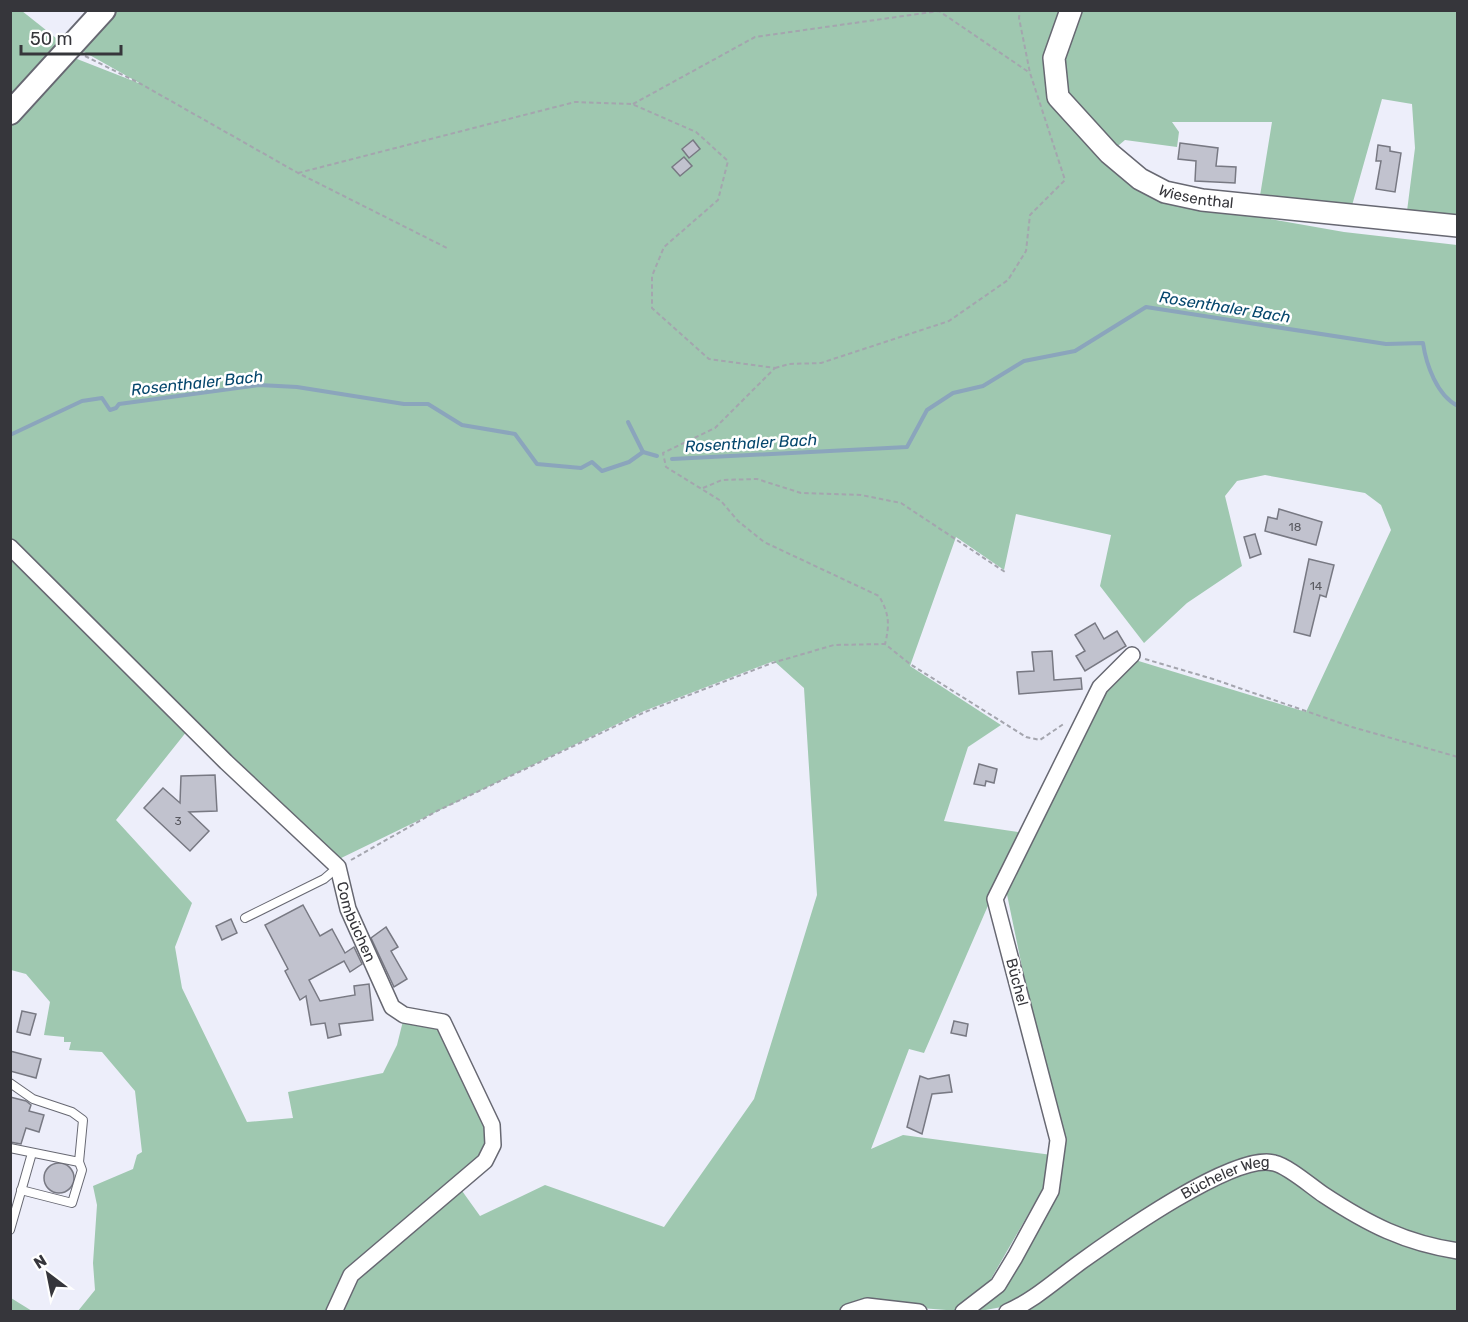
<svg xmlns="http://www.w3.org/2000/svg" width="1468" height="1322" viewBox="0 0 1468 1322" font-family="Rubik,sans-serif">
<rect width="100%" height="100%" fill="#edeefa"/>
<!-- green -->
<g fill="#9fc8b0">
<path d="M11,11h11l39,31 -50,57z"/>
<path d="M116,11h1341v212l-51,-4 9,-71 -3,-44 -30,-5 -31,110 -92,-7 13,-80h-100l7,10 -2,15 -52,-7 -19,16 125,56 113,20 113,13v1003l-64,-16 -118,-72 -32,1 -225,143 -38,7 71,-124 11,-47 -15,-52 -43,-208 98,-192 30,-29 174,53 85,-182 -10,-25 -16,-12 -100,-18 -28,6 -12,15 17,70 -55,37 -43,40 -44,-57 11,-51 -95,-21 -12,56 -48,-33 -46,129 91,59 -33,22 -24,74 80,12 -24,45 -76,175 -15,-4 -38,100 32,-14 149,20 -7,30 -73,127 -103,-8 -27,8 -504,-1 18,-37 104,-86 20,28 65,-31 119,42 90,-128 63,-204 -13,-207 -30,-27 -130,50 -309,150 -324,-323v-412l61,-69 69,27 -62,-35z"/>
<path d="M10,549l181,177 -75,94 76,83 -17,44 7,41 65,134 46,-4 -5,-26 95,-19 14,-28 7,-28 37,6 49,101 -7,35 -133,114 -18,38h-254l17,-21 -2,-27 4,-58 -4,-19 40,-17 4,-14 5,-3 -7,-61 -33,-39 -33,-2 2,-8h-7v-5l-20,-2 6,-33 -24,-28 -15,-4z"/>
<path d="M1273,1166l81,51 103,36v58l-442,1 117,-81 104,-61z"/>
<path d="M11,1298l21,13h-21z"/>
</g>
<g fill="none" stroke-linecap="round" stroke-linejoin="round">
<!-- stream -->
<g stroke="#8ba5bc" stroke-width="4">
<path d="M628,422l15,30"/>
<path d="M10,435l72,-34 20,-3 8,12 6,-2 3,-4 140,-19 38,2 107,17h24l34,21 53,9 22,30 44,4 11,-6 10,9 27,-9 14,-10 14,4"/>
<path d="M672,459l235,-12 20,-37 26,-17 30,-7 41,-25 51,-10 71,-44 240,37 37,-1c3,21 14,53 35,63"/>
</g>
</g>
<!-- building -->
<g fill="#c1c2ce" stroke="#787983" stroke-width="1.5">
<path d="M693,140l7,9 -11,9 -7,-9z"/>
<path d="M1180,143l38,5 -2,18 20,1 -1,16 -40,-2 1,-20 -18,-2z"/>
<path d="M1378,145l12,2v4l11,2 -6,39 -19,-3 5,-28h-5z"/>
<path d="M684,157l8,9 -12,10 -8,-9z"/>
<path d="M1279,509l43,13 -6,23 -51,-14 3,-14 9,2z"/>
<path d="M1255,534l6,20 -11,4 -6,-21z"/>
<path d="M1309,559l25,6 -8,32 -6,-2 -10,41 -16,-4z"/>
<path d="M1095,623l9,16 13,-8 9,15 -41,25 -9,-15 9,-5 -10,-16z"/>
<path d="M1052,651l2,29 27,-2 1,11 -63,5 -2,-22 17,-1 -2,-19z"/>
<path d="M979,764l18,5 -3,14 -8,-2 -1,5 -11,-2z"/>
<path d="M215,775l2,36 -28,1 20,19 -19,20 -46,-43 19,-20 17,15 1,-27z"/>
<path d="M303,905l17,31 12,-7 13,24 9,-6 8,17 -12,8 -6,-11 -35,19 11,21 35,-6 -1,-9 15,-2 4,36 -34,4 2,11 -13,3 -3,-15 -14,2 -5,-29 -6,4 -15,-29 3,-2 -23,-44z"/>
<path d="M231,919l6,14 -15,7 -6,-14z"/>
<path d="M386,927l12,20 -7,4 16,28 -13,8 -23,-49z"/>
<path d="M22,1011l14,3 -6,21 -13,-3z"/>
<path d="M954,1021l14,3 -2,12 -15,-3z"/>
<path d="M10,1051l31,8 -5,19 -26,-7z"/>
<path d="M949,1075l3,17 -20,2 -10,40 -15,-7 13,-51 8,3z"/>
<path d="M10,1097l16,4 5,4 -2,6 15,4 -5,17 -13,-4 -5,16 -11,-2z"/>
<circle cx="59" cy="1178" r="15"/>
</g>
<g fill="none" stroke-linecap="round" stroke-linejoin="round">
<!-- lane casing -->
<g stroke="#676872" stroke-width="10">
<g id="lane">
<path d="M245,918l79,-39 14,-12"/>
<path d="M10,1083l23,16 39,13 11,8 -4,42 -69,-14"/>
<path d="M21,1190l51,13 10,-33 -3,-8"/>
<path d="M10,1230l22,-77"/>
</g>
</g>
<!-- street casing -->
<g stroke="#676872" stroke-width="18">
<g id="street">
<path id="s1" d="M10,547l216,215 112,105 10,42 44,98 12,8 39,7 49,103 1,20 -8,16 -134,114 -17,37"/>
<path d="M848,1312l19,-6 52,6"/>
<path d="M963,1312l35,-27 17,-28 36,-66 7,-51 -63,-241 105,-212 32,-32"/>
<path id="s2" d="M1007,1312c28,-12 51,-34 75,-51 35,-25 153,-109 192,-98 14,3 38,24 50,32 44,29 81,48 134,56"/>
</g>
</g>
<!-- secondary casing -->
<g stroke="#676872" stroke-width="24">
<g id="secondary">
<path id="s3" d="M1071,10l-17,48 4,39 51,56 31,26 25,13 37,8 256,26"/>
</g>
</g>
<!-- primary casing -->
<g stroke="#676872" stroke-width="26">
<path id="primary" d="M10,113l94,-103"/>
</g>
<!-- path -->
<g stroke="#a4a5ae" stroke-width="2" stroke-dasharray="4.5 3" stroke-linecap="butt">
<path d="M85,56l56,28 157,89 151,76"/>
<path d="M633,104l122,-67 184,-26 91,62"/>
<path d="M298,173l277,-71 57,2 64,28 32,29 -10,39 -54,47 -12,29v32l57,51 66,9 -60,60 -52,25 3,14 55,34 17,20 26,21 115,54c10,17 11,28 6,48"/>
<path d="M775,368l14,-4 32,-1 128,-42 59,-41 18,-29 4,-36 35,-35 -35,-107 -11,-55 1,-8"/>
<path d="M703,488l19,-8 35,-1 44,14 60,2 40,8 104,69"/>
<path d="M1145,659l68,20 139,48 106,30"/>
<path d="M351,860l86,-49 208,-99 127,-49 62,-18 51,-1 25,20 116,73 14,3 25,-17"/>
</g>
<!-- lane -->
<use href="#lane" stroke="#fff" stroke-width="8"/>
<!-- street -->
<use href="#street" stroke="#fff" stroke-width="15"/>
<!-- secondary -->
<use href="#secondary" stroke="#fff" stroke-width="21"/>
<!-- primary -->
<use href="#primary" stroke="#fff" stroke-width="22"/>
</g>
<g text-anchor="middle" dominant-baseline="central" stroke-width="5" stroke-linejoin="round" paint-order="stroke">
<!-- number labels -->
<g font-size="12" fill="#595960">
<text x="1295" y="527">18</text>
<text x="1316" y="586">14</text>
<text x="178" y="821">3</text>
</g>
<!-- street labels -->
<g font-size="15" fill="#36363b" stroke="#fff">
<text stroke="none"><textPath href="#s3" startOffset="266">Wiesenthal</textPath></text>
<text stroke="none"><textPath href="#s1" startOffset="516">Combüchen</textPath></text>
<text transform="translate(1017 982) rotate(75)">Büchel</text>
<text stroke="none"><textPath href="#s2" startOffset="258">Bücheler Weg</textPath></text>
</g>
<!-- water labels -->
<g font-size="16" font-style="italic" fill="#06476d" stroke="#fff">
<text transform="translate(1225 307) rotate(9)">Rosenthaler Bach</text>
<text transform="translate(197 383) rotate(-6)">Rosenthaler Bach</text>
<text transform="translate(751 443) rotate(-3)">Rosenthaler Bach</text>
</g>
</g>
<!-- border -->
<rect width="1468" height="1322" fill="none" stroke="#36363b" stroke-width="24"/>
<!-- north arrow -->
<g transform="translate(48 1274) rotate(328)" stroke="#ffffff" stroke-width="4.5" paint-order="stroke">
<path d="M0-4.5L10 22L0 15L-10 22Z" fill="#36363b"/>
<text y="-9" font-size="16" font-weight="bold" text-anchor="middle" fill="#36363b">N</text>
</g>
<!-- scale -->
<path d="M21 45v9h100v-9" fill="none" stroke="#36363b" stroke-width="3"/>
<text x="30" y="45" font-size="18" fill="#36363b" stroke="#ffffff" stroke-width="4.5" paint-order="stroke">50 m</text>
</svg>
